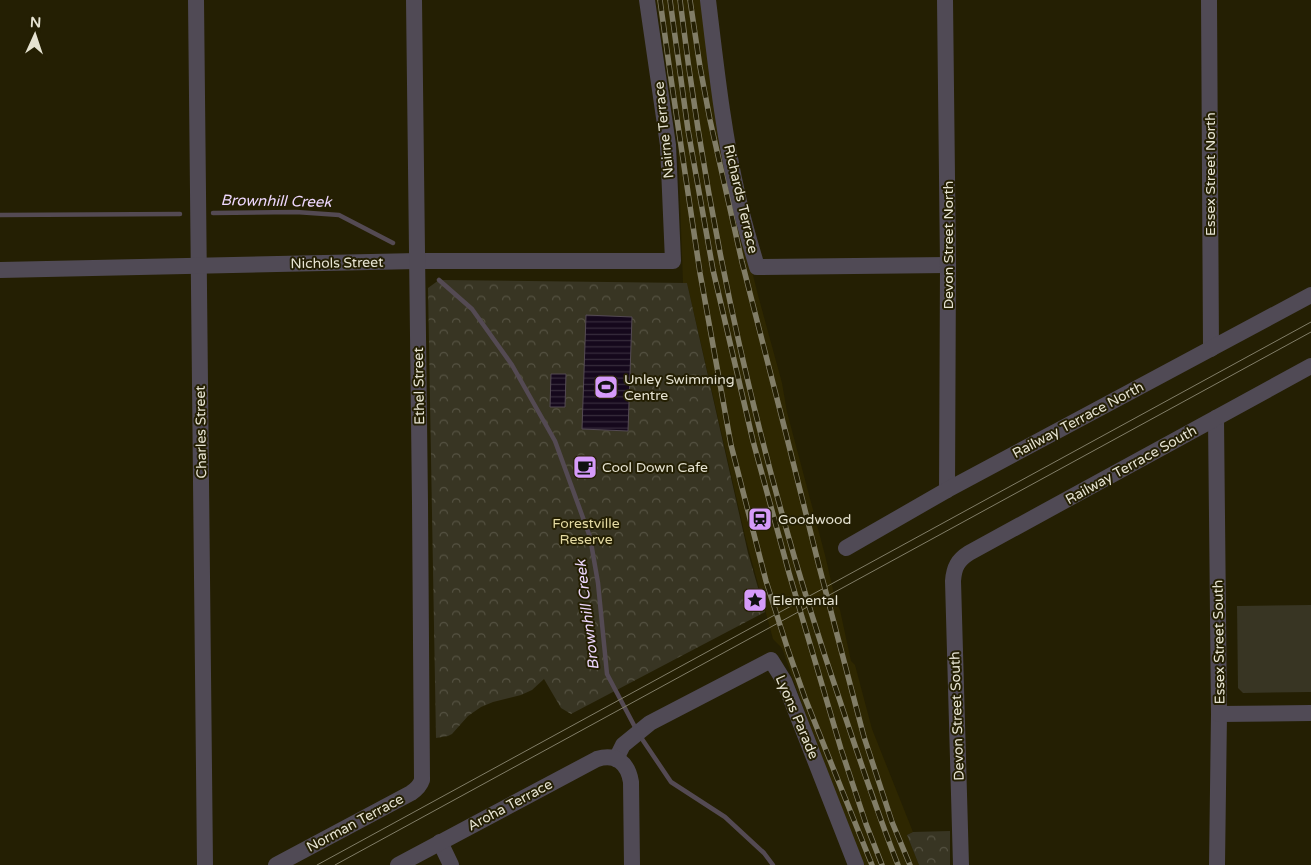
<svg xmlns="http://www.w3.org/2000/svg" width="1311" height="865" viewBox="0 0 1311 865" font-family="'Varela Round',sans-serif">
<defs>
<pattern id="forest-crowns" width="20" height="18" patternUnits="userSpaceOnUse" patternTransform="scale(1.25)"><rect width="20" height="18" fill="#383523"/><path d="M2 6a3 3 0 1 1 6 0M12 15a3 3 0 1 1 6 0" fill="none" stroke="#555242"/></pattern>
<pattern id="water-rules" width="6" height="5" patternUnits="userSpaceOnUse" patternTransform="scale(1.25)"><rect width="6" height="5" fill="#15081c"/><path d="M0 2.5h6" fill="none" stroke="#372c3c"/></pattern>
</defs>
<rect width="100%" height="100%" fill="#241f03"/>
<!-- built -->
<path fill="#2e2701" d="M656,0h48l25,179 29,116 24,88 5,29 38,143 10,43 5,12 11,51 4,4 17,64 41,103 -6,3 12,30h-56l-43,-110 -38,-107 -9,-9 -27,-99 -59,-257h-4l-5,-136z"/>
<!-- green -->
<path fill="#383523" d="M1311,605v87l-68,1 -5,-5 -1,-82z"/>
<!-- forest -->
<g fill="url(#forest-crowns)">
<path d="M439,280l248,3 61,270 17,59 -194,102 -10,-6 -17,-29 -12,11 -11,5 -28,7 -12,5 -13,9 -16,18 -4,2 -12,2 -8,-450z"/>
<path d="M950,831v34h-31l-12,-30 6,-3z"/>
</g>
<!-- water -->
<g fill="url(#water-rules)" stroke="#544a53">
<path d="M586,315l46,2 -4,114 -46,-2z"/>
<path d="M551,374h15l-1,33h-15z"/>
</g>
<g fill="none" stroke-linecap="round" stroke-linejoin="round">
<!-- stream -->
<g stroke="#544a53" stroke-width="4.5">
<path d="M213,213l83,-1 43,3 54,28"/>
<path d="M0,215l180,-1"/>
<path d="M439,280l33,29 40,56 43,76 35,96 8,46 9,91 29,55"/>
<path d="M640,736l31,46 54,35 39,36 9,12"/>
</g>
<!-- minor -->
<g stroke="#504a55" stroke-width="16">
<path d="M196,0l9,865"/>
<path d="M708,0c8,66 15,132 30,197 5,23 12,46 19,70l191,-2"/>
<path d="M945,0l3,265 -1,225"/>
<path d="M1209,0l2,349"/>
<path d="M0,270l417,-9h256l-5,-116 -21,-145"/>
<path d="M1216,418l3,296 -2,151"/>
<path d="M846,548l101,-58 364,-195"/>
<path d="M1219,714l92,-1"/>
<path d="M616,759l7,-14 27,-22 121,-63 13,21 72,184"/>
<path d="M440,842l11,23"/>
<path d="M276,865l135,-72c6,-4 9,-7 11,-13l-2,-277 -6,-503"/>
<path d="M398,865l199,-106c19,-6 31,4 34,23l1,83"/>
<path d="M961,865l-8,-284c1,-14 5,-21 16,-28l342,-187"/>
</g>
<!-- tram -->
<g stroke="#817d67" stroke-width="1">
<path d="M317,865l994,-543"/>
<path d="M335,865l976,-533"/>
</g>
<!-- rail casing -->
<g stroke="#817d67" stroke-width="5.5">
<g id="rail">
<path d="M660,0l10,72 30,201 31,172 35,136 22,69 17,48 67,167"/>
<path d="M670,0l18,130 25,140 40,171 36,132 52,176 25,75 16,41"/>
<path d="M680,0c29,240 83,476 161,704 18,54 36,108 57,161"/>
<path d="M690,0l10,67 10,53 32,142 44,172 33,132 45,171 28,85 18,43"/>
</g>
</g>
<!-- rail -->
<use href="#rail" stroke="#241f03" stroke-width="4" stroke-dasharray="11" stroke-linecap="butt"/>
</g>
<!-- icons -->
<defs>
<g id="stadium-square" transform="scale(1.25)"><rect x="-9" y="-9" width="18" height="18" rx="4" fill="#d69bfa" stroke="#241f03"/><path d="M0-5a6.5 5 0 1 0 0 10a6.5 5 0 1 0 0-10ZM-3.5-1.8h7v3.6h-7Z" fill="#111"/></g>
<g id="cafe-square" transform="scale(1.25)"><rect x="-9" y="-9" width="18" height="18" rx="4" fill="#d69bfa" stroke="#241f03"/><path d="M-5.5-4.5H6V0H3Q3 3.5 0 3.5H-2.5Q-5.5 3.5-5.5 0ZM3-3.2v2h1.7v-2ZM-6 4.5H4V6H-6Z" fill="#111"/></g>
<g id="station-square" transform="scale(1.25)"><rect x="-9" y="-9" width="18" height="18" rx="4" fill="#d69bfa" stroke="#241f03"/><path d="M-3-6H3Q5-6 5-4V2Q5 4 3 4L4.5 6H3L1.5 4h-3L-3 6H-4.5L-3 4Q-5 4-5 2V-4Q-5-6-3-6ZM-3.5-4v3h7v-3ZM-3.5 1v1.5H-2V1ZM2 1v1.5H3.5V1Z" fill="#111"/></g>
<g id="sight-square" transform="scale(1.25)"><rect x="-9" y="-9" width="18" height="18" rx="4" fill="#d69bfa" stroke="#241f03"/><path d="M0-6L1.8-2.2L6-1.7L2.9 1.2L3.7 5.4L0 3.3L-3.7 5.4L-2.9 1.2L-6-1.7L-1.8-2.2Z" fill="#111"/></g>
</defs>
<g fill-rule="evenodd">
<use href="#stadium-square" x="606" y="387"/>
<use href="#cafe-square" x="585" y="467"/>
<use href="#station-square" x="760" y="519"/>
<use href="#sight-square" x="755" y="600"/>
</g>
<g text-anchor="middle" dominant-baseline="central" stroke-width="4" stroke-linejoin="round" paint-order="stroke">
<!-- street labels -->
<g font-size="14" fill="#e6e3d2" stroke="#241f03">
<text transform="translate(664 130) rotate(-96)">Nairne Terrace</text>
<text transform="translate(1210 174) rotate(-90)">Essex Street North</text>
<text transform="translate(741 199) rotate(77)">Richards Terrace</text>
<text transform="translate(948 245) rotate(-90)">Devon Street North</text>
<text transform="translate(337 263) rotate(-1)">Nichols Street</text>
<text transform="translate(419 386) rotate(-91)">Ethel Street</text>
<text transform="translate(1078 420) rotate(-28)">Railway Terrace North</text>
<text transform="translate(201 432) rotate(-91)">Charles Street</text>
<text transform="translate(1131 465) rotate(-29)">Railway Terrace South</text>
<text transform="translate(1219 642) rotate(-91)">Essex Street South</text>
<text transform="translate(957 716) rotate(-92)">Devon Street South</text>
<text transform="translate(797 717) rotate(67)">Lyons Parade</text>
<text transform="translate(510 805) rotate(-28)">Aroha Terrace</text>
<text transform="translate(355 823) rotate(-28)">Norman Terrace</text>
</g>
<!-- poi labels -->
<g font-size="14" fill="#e6e3d2" stroke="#241f03" text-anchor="start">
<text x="624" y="379">Unley Swimming<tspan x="624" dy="16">Centre</tspan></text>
<text x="602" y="467">Cool Down Cafe</text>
<text x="778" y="519">Goodwood</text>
<text x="772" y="600">Elemental</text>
</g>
<!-- park labels -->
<g font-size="14" fill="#e4daa2" stroke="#241f03">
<text x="586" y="523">Forestville<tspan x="586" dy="16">Reserve</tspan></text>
</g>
<!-- water labels -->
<g font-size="15" font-style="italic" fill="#eed7fe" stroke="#241f03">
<text transform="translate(276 201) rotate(1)">Brownhill Creek</text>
<text transform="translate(587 615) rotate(-97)">Brownhill Creek</text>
</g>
</g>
<!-- north arrow -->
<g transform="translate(35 35) rotate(3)" stroke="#241f03" stroke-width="4" paint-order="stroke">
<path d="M0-4L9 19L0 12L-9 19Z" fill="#e6e3d2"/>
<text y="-8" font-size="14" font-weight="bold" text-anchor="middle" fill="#e6e3d2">N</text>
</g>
</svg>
